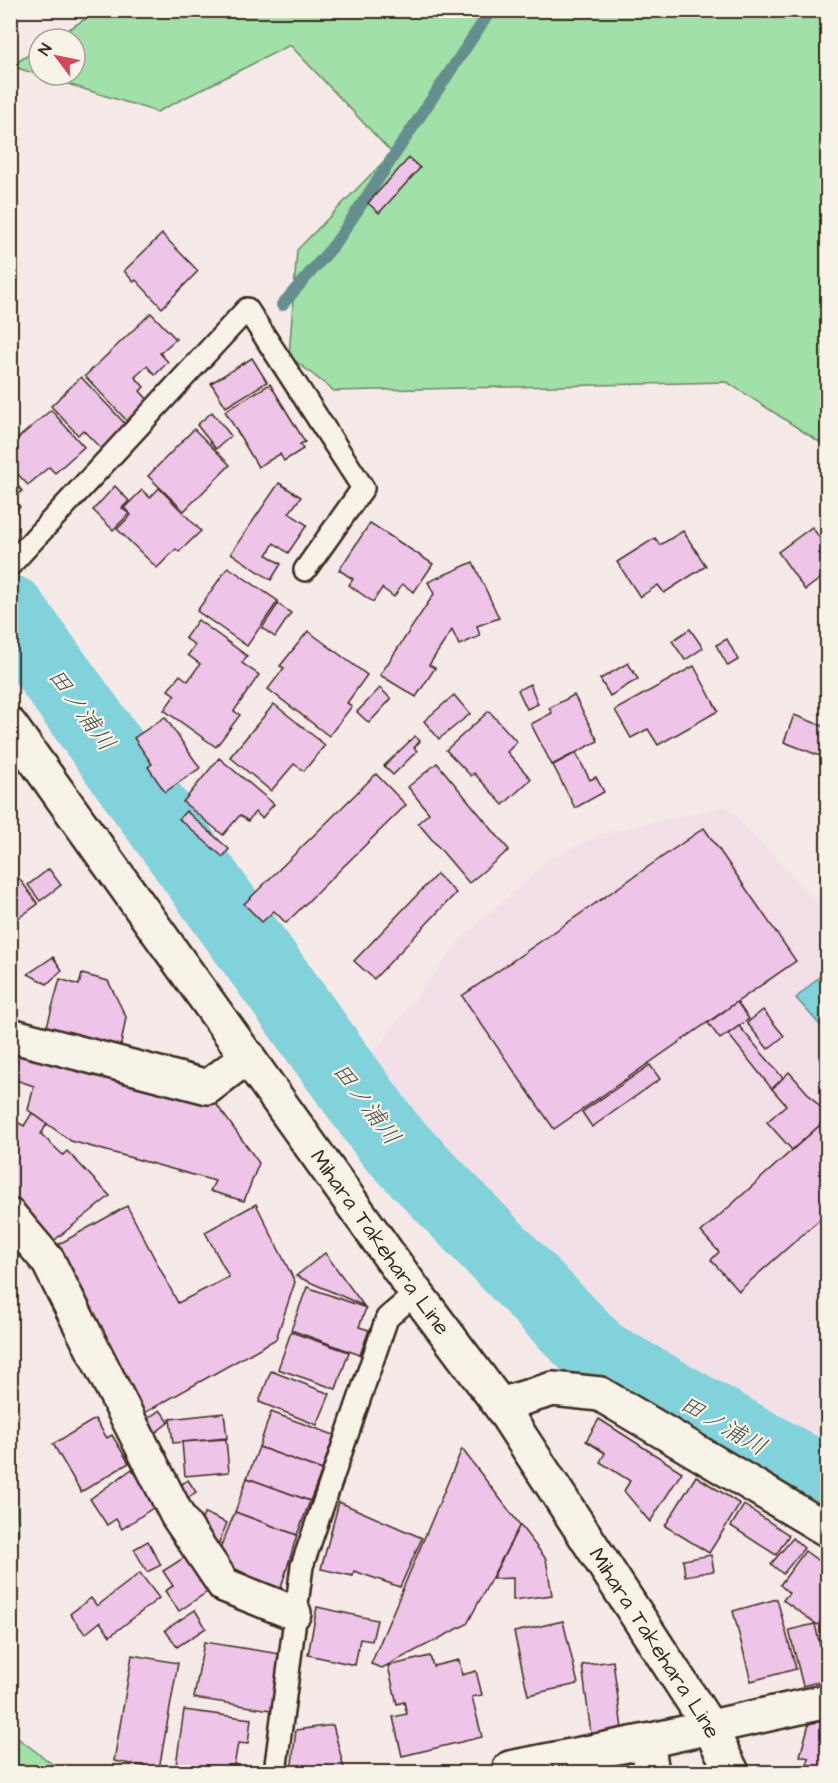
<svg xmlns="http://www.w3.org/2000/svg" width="838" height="1783" viewBox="0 0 838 1783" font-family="'Architects Daughter','Klee One',sans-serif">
<rect width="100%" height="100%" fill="#f5eae8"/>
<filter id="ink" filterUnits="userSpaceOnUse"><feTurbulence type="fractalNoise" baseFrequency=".0167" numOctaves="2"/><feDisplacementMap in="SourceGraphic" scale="12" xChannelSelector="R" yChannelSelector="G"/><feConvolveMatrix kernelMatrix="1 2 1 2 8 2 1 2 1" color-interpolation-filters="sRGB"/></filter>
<g filter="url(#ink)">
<!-- built -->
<path fill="#f3dfe8" d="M726,806l96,102 5,-4v566l-240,-150 -185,-180 -46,-65 106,-137 89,-80 51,-24z"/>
<!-- green -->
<g fill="#a1e0a8" stroke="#6e8563" stroke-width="1.5">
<path d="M98,11h729v436l-100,-65 -393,9 -45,-35 8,-106 95,-97 -102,-108 -133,67 -118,-37h36v-36h-22z"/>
<path d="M39,48v27l-28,-9z"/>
<path d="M10,1430l9,103 -8,14h-1z"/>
<path d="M10,1733h1l52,39h-52z"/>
</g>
<!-- water -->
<path fill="#81d2da" stroke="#658f8f" stroke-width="1.5" d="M827,970v63l-31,-35z"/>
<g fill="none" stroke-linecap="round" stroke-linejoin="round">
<!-- stream -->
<path stroke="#658f8f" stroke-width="12" d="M282,305l53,-61 156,-234"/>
<!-- river -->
<path stroke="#81d2da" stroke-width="74" d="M10,612l380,528 209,216 229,129"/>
</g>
<!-- building -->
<g fill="#efc4e9" stroke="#3b2a1e" stroke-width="1.5">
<path d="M409,158l11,10 -41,45 -11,-10z"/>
<path d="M162,234l36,37 -36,37 -26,-28 -2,2 -10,-11z"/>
<path d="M151,313l25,26 -16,14 8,9 -13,13 -8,-9 -12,11 9,10 -4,4 10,11 -22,20 -43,-46z"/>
<path d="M252,358l15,24 -41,25 -15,-24z"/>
<path d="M81,377l50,53 -25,24 -23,-24 -5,5 -27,-29z"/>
<path d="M270,384l35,58 -5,2 3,5 -19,12 -4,-7 -22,13 -33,-56z"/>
<path d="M51,410l33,37 -29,26 -6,-6 -21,18 -18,-19v-21z"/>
<path d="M212,412l19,24 -15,13 -19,-24z"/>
<path d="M194,429l36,36 -46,46 -36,-35z"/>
<path d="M10,477l12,14 -9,8 7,8 -10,8z"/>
<path d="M279,483l22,14 -12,16 18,12 -19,28 -14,-10 -7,12 14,9 -10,16 -40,-27z"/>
<path d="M115,486l14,15 -7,7 7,6 -16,16 -20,-20z"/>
<path d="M159,488l42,43 -22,21 -3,-3 -19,19 -40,-39 14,-14 -7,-7 18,-18 8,8z"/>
<path d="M370,523l63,41 -19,28 -12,-8 -8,13 -12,-9 -9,14 -24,-17 4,-6 -14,-9z"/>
<path d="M812,527l15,21 -8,5 8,11 -7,5 5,6 -20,15 -27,-38z"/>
<path d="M683,531l23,35 -42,27 -6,-8 -18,12 -23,-35 38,-24 5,7z"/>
<path d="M473,562l26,56 -22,8 3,10 -21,9 -7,-15 -23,35 6,3 -19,29 -36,-22 54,-81 -6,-12z"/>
<path d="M228,567l50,34 -31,45 -50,-35z"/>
<path d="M278,604l13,9 -16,24 -13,-9z"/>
<path d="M198,620l49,36 -5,7 17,12 -25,36 6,4 -24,32 -52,-37 11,-15 -7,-5 12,-15 8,6 12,-17 -12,-9 7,-10 -10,-7z"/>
<path d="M690,629l13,19 -18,12 -13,-19z"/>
<path d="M308,631l59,44 -20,28 5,3 -23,30 -61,-47 16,-21 -4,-2z"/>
<path d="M727,639l11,21 -10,6 -12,-21z"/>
<path d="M628,663l10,16 -28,17 -10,-17z"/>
<path d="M694,666l24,45 -60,34 -10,-16 -17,9 -16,-28z"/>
<path d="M530,684l8,20 -11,5 -9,-19z"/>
<path d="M380,688l11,11 -22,24 -12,-11z"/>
<path d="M454,695l16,19 -31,25 -15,-18z"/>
<path d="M574,695l24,46 -46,24 -21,-41 21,-11 -3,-5z"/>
<path d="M274,704l51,41 -21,26 -10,-7 -23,27 -41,-34z"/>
<path d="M489,711l28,31 -10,10 24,27 -28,26 -29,-32 -3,3 -25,-26z"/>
<path d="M794,715l34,13v31l-44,-17z"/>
<path d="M165,717l35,51 -35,24 -17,-25 4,-3 -18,-26z"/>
<path d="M415,736l5,5 -6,7 3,3 -24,24 -9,-9z"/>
<path d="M576,753l14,27 6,-3 8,15 -29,16 -22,-43z"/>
<path d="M219,758l55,46 -12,14 -7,-6 -7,9 -8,-6 -17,20 -40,-33z"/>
<path d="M437,763l72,87 -40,33 -51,-60 11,-10 -21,-26z"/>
<path d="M376,774l30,31 -120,118 -12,-12 -12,11 -18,-18z"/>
<path d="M186,811l43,38 -6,8 -44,-38z"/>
<path d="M704,828l92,133 -242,168 -92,-133z"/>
<path d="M10,866l28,38 -28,20z"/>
<path d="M49,869l12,16 -21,16 -12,-16z"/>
<path d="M437,874l19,19 -82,86 -20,-18z"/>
<path d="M53,957l9,13 -15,14 -19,-10z"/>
<path d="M82,974l26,7 18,36 -6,33 -74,-20 14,-51 19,6z"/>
<path d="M737,1002l12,17 -29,20 -12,-16z"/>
<path d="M763,1010l21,26 -16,13 -21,-26z"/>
<path d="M739,1026l44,52 -11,11 -44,-55z"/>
<path d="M10,1050l47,10v5l157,36 45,62 -15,38 -34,-10 5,-10 -144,-40 -43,-31 6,-24 -24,-8z"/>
<path d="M650,1065l10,14 -68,48 -10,-15z"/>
<path d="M789,1072l39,44v2l-36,32 -25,-28 19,-17 -14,-16z"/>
<path d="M32,1113l15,11 -6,10 22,21 4,-4 43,45 -63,50 -37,-42v-86l14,8z"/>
<path d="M828,1118v94l-89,79 -28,-31 8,-8 -18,-20z"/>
<path d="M256,1204l39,78 -19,57 -137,77 -89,-167 77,-43 51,97 51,-26 -24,-45z"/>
<path d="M10,1231l15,24 -15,5z"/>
<path d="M325,1253l39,53 -68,-30z"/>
<path d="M307,1287l59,21 -7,19 10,3 -9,25 -69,-25z"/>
<path d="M291,1332l58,20 -13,37 -58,-20z"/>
<path d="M271,1371l59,23 -13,31 -58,-23z"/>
<path d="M160,1410l9,12 -19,15 -10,-13z"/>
<path d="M271,1412l63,23 -12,35 -63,-23z"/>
<path d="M224,1413l3,25 -54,5 -3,-24z"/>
<path d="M95,1419l12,19 5,-3 17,28 -48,29 -28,-48z"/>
<path d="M599,1419l83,53 -32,50 -26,-31 6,-10 -30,-19 5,-9 -19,-12z"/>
<path d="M226,1439l3,33 -44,4 -3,-34z"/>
<path d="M259,1447l63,23 -12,31 -63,-23z"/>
<path d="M462,1449l58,76 -53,99 -85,44 -11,-4z"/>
<path d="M132,1469l25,36 -35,24 -6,-10 -9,6 -17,-26z"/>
<path d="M696,1476l44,28 -31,49 -44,-27z"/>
<path d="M247,1478l63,23 -13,34 -62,-23z"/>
<path d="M188,1480l8,12 -11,8 -9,-12z"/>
<path d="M339,1502l83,36 -22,49 -46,-16 -1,5 -32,-7z"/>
<path d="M744,1505l45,30 -13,20 -45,-29z"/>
<path d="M235,1512l62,23 -17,56 -64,-32z"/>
<path d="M205,1513l22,10 -14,34 -17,-27z"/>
<path d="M520,1525l26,34 6,36 -39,5v-22l-21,1z"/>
<path d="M793,1538l11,10 -21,26 -12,-10z"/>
<path d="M148,1541l13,24 -14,7 -13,-23z"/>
<path d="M805,1551l22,16 -2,4 3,2v39l-10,13 -35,-25 6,-7 -9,-8z"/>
<path d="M193,1552l23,34 -37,25 -14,-20 8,-5 -10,-15z"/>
<path d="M711,1555l3,16 -29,5 -2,-16z"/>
<path d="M140,1573l19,25 -49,38 -10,-14 -15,12 -15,-20 21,-16 6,8z"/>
<path d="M777,1599l19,70 -45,12 -18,-70z"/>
<path d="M317,1607l60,13 -5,21 -12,-2 -5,26 -47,-10z"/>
<path d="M195,1610l11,18 -29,19 -12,-17z"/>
<path d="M563,1621l15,63 -50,11 -14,-63z"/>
<path d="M815,1624l13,55 -25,7 -14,-56z"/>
<path d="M828,1628v34l-7,-29z"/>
<path d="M204,1642l83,13 -10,56 -83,-13z"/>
<path d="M132,1655l46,8 -19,106 -45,-8z"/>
<path d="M430,1656l3,10 26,-6 3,15 14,-4 6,24 -10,2 10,40 -80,19 -9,-39 14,-3 -3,-12 -7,2 -9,-38z"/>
<path d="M613,1661l9,68 -31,5 -9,-69z"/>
<path d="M184,1710l67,9 -3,25 -10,-1 -5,29h-58z"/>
<path d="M822,1713l6,1v58h-23l4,-14 -9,-2 10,-36 9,2z"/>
<path d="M333,1725l12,47h-54l5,-42z"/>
</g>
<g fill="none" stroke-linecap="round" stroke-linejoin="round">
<!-- service casing -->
<g stroke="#3b2a1e" stroke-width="26">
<g id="service">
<path d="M10,565l237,-256 116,179 -58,82"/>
<path d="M275,1772l27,-206 85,-248 29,-25"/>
</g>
</g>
<!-- minor casing -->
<g stroke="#3b2a1e" stroke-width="38">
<g id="minor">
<path d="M10,1035l198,52 40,-31"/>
<path d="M10,1216l38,45 129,254 47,70 70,28"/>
<path d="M500,1405l53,-16 47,5 228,136"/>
<path d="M510,1768l137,-27"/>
<path d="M652,1772l-5,-31 181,-40"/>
</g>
</g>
<!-- primary casing -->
<g stroke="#3b2a1e" stroke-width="38">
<g id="primary">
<path id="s1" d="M10,725l406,568 84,112 209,321 23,46"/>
</g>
</g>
<!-- service -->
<use href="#service" stroke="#f7f3e8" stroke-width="21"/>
<!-- minor -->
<use href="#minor" stroke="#f7f3e8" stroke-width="33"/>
<!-- primary -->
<use href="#primary" stroke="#f7f3e8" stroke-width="33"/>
</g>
</g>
<g text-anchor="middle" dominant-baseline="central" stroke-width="4.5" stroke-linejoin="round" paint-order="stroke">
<!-- street labels -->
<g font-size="22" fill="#3b2a1e" stroke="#f7f3e8">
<text stroke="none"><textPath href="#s1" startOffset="636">Mihara Takehara Line</textPath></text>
<text stroke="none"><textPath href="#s1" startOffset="1122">Mihara Takehara Line</textPath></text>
</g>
<!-- water labels -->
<g font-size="24" font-style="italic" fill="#4c544d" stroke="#f7f3e8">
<text transform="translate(81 710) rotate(54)">田ノ浦川</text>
<text transform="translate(366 1104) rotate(53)">田ノ浦川</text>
<text transform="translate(723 1426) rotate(30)">田ノ浦川</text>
</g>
</g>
<!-- margin -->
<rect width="838" height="1783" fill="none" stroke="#f7f3e8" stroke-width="36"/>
<rect x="18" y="18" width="802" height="1747" fill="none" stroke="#3b2a1e" stroke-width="2" filter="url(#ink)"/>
<!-- north arrow -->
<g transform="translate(57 57) rotate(302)"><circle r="28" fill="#f7f3e8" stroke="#aca397" stroke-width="1.5"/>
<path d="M0-4.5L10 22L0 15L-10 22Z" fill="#d1495b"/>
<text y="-9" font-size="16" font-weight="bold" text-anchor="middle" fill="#3b2a1e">N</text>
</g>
</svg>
